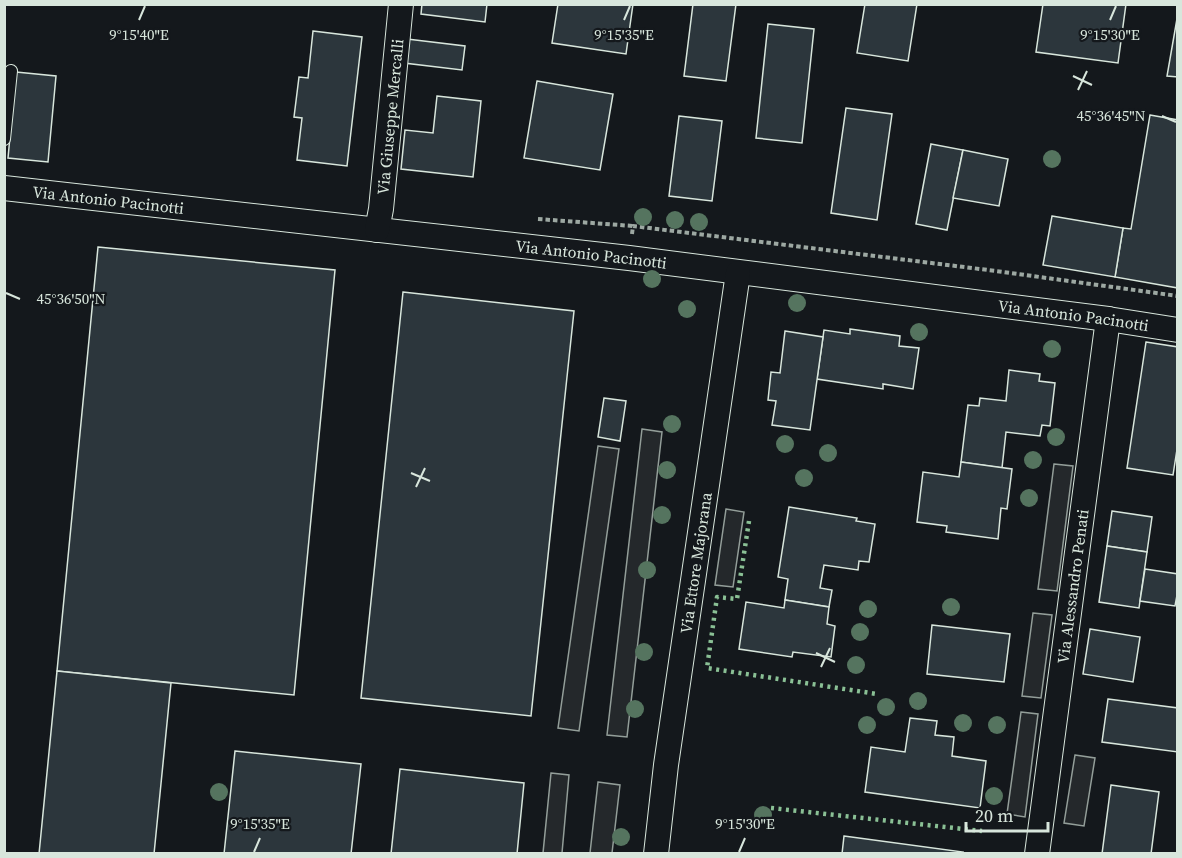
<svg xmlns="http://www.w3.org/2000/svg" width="1182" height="858" viewBox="0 0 1182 858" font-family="'Source Serif 4',serif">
<rect width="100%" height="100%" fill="#14181c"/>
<!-- parking -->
<g fill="#24282b" stroke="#939e99" stroke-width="1.5">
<path d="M642,429l20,3 -35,305 -20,-2z"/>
<path d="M598,446l21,3 -40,282 -21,-3z"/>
<path d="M1054,464l19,2 -16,125 -19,-2z"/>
<path d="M726,509l18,3 -11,75 -18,-2z"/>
<path d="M1033,613l19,2 -11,83 -19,-2z"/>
<path d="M1021,712l17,2 -13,103 -18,-3z"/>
<path d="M1075,755l20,3 -11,68 -20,-3z"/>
<path d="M551,773l18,2 -7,78h-19z"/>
<path d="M598,782l22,3 -8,68h-22z"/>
</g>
<!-- building -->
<g fill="#2c363c" stroke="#d8e6dc" stroke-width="1.5">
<path d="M422,4h65l-2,18 -64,-8z"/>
<path d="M558,4h75l-7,50 -74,-11z"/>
<path d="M693,4h43l-10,77 -42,-5z"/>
<path d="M865,4h52l-9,57 -51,-8z"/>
<path d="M1043,4h83l-8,59 -82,-11z"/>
<path d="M1178,13v64l-11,-1z"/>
<path d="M768,24l46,5 -12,114 -46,-5z"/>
<path d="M313,31l49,6 -15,129 -50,-6 5,-42 -8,-1 5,-40 9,1z"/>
<path d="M407,39l58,7 -3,24 -58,-7z"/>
<path d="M16,72l40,4 -8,86 -40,-4z"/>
<path d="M537,81l76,13 -13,76 -76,-12z"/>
<path d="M437,96l44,5 -8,76 -72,-8 4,-39 28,3z"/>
<path d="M846,108l46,6 -15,106 -46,-7z"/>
<path d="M1150,115l28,5v168l-63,-11 8,-49 8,1z"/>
<path d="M679,116l43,5 -10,80 -43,-5z"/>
<path d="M931,144l32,6 -16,80 -31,-6z"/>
<path d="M963,150l45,9 -9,47 -46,-8z"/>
<path d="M1052,216l71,12 -8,49 -72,-12z"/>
<path d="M98,247l237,23 -41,425 -237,-24z"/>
<path d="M403,292l171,19 -43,405 -170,-18z"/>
<path d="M850,329l50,7 -1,10 20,2 -6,41 -30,-5v5l-66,-10 7,-49 26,4z"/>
<path d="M785,331l38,6 -13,93 -38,-5 4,-24 -8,-1 3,-28 9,1z"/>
<path d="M1146,342l32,5v96l-5,32 -46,-7z"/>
<path d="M1009,370l31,4 -1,7 16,2 -5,43 -8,-1 -2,11 -34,-4 -4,36 -41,-6 7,-57 11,1 1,-8 26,3z"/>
<path d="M604,398l22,3 -6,40 -22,-4z"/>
<path d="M961,462l51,7 -5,40 -6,-1 -3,31 -52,-7 1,-6 -30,-4 6,-50 36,5z"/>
<path d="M789,507l68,11 -1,3 19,3 -6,38 -10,-1 -1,9 -34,-5 -4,23 12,2 -3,17 -44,-7 3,-21 -10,-2z"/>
<path d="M1112,511l40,6 -5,35 -40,-6z"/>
<path d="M1107,546l40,6 -8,56 -40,-6z"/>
<path d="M1145,569l33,5v16l-3,16 -35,-5z"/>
<path d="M785,600l44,7 -2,17 8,2 -4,31 -38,-5 -1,5 -53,-8 7,-47 38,6z"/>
<path d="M932,625l78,9 -6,48 -77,-8z"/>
<path d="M1090,629l50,8 -7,45 -50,-8z"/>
<path d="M57,671l114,12 -17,171h-115z"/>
<path d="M1108,699l70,9v44l-76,-10z"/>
<path d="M910,718l27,3 -2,14 19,2 -2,19 34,5 -6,47 -115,-16 6,-45 34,5z"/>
<path d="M235,751l126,13 -10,90h-127z"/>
<path d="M400,769l124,14 -7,71h-126z"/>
<path d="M1111,785l48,7 -8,62h-49z"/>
<path d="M844,836l119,16 -1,2h-120z"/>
</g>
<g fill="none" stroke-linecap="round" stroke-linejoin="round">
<!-- lane casing -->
<g stroke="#d8e6dc" stroke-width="14">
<path id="lane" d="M4,139l7,-68"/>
</g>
<!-- street casing -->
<g stroke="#d8e6dc" stroke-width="26">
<g id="street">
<path id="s1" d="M4,188l625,70 479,61 70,11"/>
<path id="s2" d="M377,230l4,-21 20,-205"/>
<path id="s3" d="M656,854l10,-89 72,-492"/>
<path id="s4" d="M1037,854l71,-535"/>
</g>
</g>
<!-- path -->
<g stroke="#9da8a2" stroke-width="4" stroke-dasharray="4.5 3" stroke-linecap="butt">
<path d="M538,219l95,7"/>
<path d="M632,234l1,-8 363,45 182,25"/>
</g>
<!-- lane -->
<use href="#lane" stroke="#14181c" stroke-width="12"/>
<!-- street -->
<use href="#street" stroke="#14181c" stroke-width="24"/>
<!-- hedge -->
<g stroke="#8ac095" stroke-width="4.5" stroke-dasharray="3 4.5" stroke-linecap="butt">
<path d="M749,521l-12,78 -20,-2 -10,71 170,26"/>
<path d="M771,808l211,23"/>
</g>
</g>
<!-- trees -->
<g fill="#55745f">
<circle cx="1052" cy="159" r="9"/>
<circle cx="643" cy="217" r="9"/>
<circle cx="675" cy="220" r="9"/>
<circle cx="699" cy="222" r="9"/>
<circle cx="652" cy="279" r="9"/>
<circle cx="797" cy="303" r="9"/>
<circle cx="687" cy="309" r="9"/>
<circle cx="919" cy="332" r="9"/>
<circle cx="1052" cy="349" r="9"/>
<circle cx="672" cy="424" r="9"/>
<circle cx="1056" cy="437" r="9"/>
<circle cx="785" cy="444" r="9"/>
<circle cx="828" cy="453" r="9"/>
<circle cx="1033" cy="460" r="9"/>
<circle cx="667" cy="470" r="9"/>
<circle cx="804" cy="478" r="9"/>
<circle cx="1029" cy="498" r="9"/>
<circle cx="662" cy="515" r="9"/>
<circle cx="647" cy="570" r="9"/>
<circle cx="951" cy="607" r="9"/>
<circle cx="868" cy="609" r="9"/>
<circle cx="860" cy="632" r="9"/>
<circle cx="644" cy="652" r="9"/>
<circle cx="856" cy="665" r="9"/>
<circle cx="918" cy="701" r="9"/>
<circle cx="886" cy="707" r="9"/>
<circle cx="635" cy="709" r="9"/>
<circle cx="963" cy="723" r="9"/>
<circle cx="867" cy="725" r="9"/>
<circle cx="997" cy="725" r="9"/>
<circle cx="219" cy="792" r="9"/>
<circle cx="994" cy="796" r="9"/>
<circle cx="763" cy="815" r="9"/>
<circle cx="621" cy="837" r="9"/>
</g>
<!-- ticks -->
<path fill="none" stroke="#d8e6dc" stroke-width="2" d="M139,20l6,-14M624,20l6,-14M1110,20l6,-14M1073,76l19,9M1078,90l9,-19M1162,116l14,6M6,293l14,6M411,473l19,8M416,487l9,-19M816,653l19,9M821,667l9,-19M254,852l6,-14M739,852l6,-14"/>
<g text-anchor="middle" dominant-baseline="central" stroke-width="4.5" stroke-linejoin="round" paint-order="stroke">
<!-- street labels -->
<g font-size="16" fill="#d8e6dc" stroke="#14181c">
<text stroke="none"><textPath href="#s2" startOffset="114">Via Giuseppe Mercalli</textPath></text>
<text stroke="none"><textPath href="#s1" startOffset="105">Via Antonio Pacinotti</textPath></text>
<text stroke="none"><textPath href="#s1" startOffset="591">Via Antonio Pacinotti</textPath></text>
<text stroke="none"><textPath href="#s1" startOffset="1077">Via Antonio Pacinotti</textPath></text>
<text stroke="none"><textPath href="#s3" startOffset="294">Via Ettore Majorana</textPath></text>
<text stroke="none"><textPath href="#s4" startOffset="270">Via Alessandro Penati</textPath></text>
</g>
</g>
<g font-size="15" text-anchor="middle" fill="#d8e6dc" stroke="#14181c" stroke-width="4.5" stroke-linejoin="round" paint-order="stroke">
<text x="139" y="40">9°15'40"E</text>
<text x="624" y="40">9°15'35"E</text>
<text x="1110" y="40">9°15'30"E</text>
<text x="1111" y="121">45°36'45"N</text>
<text x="71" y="304">45°36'50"N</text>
<text x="260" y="829">9°15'35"E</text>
<text x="745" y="829">9°15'30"E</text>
</g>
<!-- border -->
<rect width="1182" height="858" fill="none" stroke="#d8e6dc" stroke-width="12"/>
<!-- scale -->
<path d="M966 822v9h82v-9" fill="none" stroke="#d8e6dc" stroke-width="3"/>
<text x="975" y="822" font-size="18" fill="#d8e6dc" stroke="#14181c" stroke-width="4.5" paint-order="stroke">20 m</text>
</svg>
